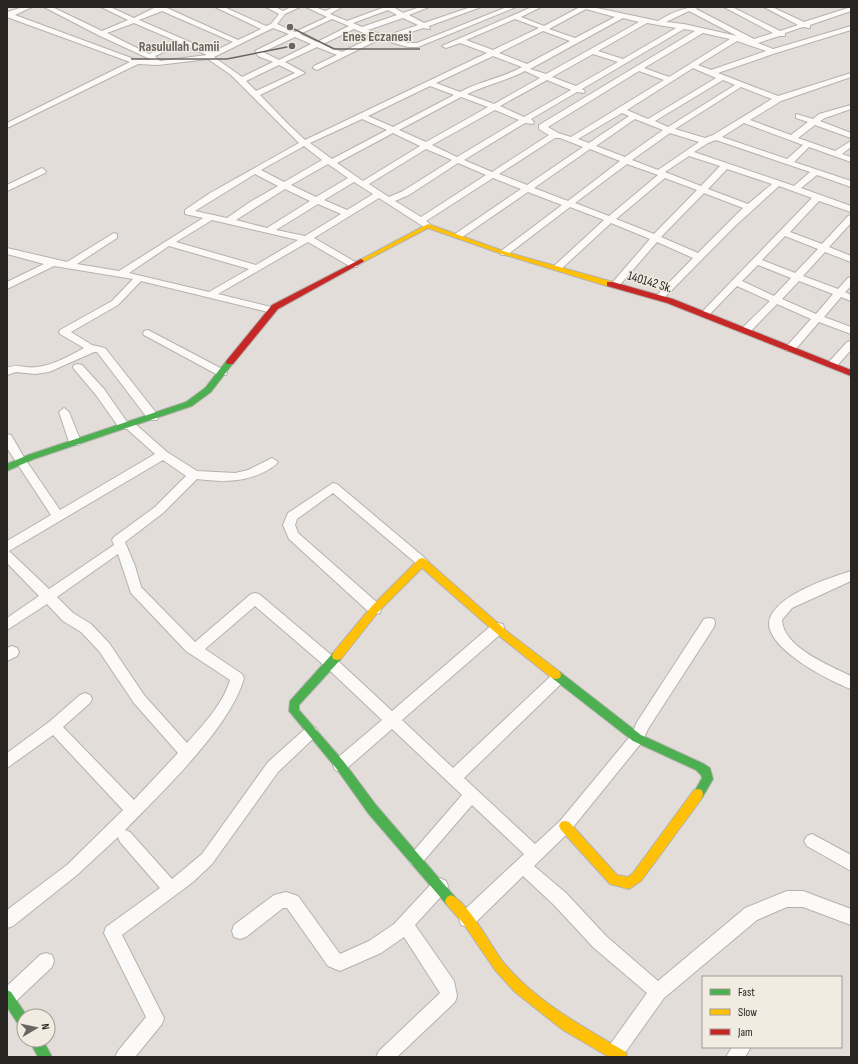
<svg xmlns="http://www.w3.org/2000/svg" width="858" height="1064" viewBox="0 0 858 1064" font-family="'Sofia Sans Condensed',sans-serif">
<rect width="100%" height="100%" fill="#e2ddd8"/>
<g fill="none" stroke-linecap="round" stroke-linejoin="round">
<!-- street casing -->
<g stroke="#b5b2ae" stroke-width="2">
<g id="street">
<path d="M23,7h9l-17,8 119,44 18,1 -54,-25 -54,-28h8l50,24 26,-11 -27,-13h9l24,11 22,-11h12l-1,1 71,32 23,-11 -46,-22h9l42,19 5,-2 8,-10 -13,-7h9l8,4 8,-4h9l-15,7 -8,10 18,8 32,-15 -21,-10h9l10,4 9,-4h8l-12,7 17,7 38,-14h10v1l8,5 17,-6h9l-20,8 15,8 47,-16h10l-52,19 1,3 -7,-1 -29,10 14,5h9l90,-36h9l-98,40h-10l-28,-8 -63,31 -4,-2 1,-2 23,-11 -20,-8 -32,15 20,11 -45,22 28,29 17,16 182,-87 -27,-10 -14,5 -4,-2 90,-39h9l-20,10 23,9 36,-19h12l66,14c13,-8 26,-14 41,-14l-3,2 58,30 19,-6 -49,-26h8l48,24 18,-6 -34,-18h8l32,15 47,-15v4l-41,14v3l-7,-1 -18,6v3h-6l-21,7 15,6 78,-23v4l-75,23 -58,20 60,23 73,-23v4l-70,24 -31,19 41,15 17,-13 -12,-4v-4l17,5 6,-5 32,-9v4l-26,9 -5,3 31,12v5l-36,-13 -17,13 37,13 16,-10v6l-9,7 9,3v5l-42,-15 -15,15 57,19v6l-34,-12 -16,13 50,18v6l-32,-11 -29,31 32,12 26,-28 3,-1v8l-22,24 22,9v6l-26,-10 -22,24 35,13 10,-11 3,-1v9l-6,6 6,3v6l-10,-4 -17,20 27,10v7l-32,-12 -25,29h-8l-1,-2 1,-2 25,-28 -34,-15 -28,29h-8l-1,-2 1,-2 29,-28 -33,-15 -29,30h-6l-2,-2 112,-116 -33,-12 -44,40 -73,74 -3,1 -5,-3 2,-2 37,-38 -36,-16 -39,45h-6v-4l38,-44 -39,-16 -51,47h-6v-4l50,-46 -34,-13 -63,48h-6v-4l61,-46 -34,-13 -67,46h-6v-4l66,-45 -28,-11 -67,43 5,4 -1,2h-6l-45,-29 -65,40 43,25v4h-6l-43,-25 -90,52 57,14 2,2 -2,2 -3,1 -131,-32 -23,24 -47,27 21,13 13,3 52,66 1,3 -1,3h-8l-52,-68h-3l-45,20 -14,2 -19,-2 -9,3v-7c10,-5 19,1 30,-1 17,-2 32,-11 47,-19l-24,-14 -1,-2 1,-2 52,-29 21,-22 -79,-13 -47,23v-7l37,-18 -37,-10v-6l60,14 47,-29 3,1v4l-40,26 42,7 84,-53 -18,-4v-4l25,-17 89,-50 -68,-68 -23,-16 -50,6 -20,-1 -131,64v-5l123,-61 -123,-45v-5zM586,9l29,8 -40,21 -26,-9zM388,10l9,5 -35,12 -9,-4zM162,11l71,31 -20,10 -74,-32zM689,11l48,25 -53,-12 -18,-2zM403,18l15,7 -32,11 -18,-6zM623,18l16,4 -93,52 -16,-5zM332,19l17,7 -32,16 -17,-8zM515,19l24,9 -46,22 -27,-10zM134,23l42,18 -27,13 -42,-21zM647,23l29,5 -53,31 -25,-8zM273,28l16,6 -34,17 3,5 15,6 -31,15 -28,-20zM354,29l19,8 -31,15 -19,-8zM684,29l11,2 -156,94v4l10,6 -57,37 -28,-12 61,-37 8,1 1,-2 -3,-3 46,-27 7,1 1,-2 -3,-2zM543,31l27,10 -43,23 -28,-11zM703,33l27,6 -61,38 -25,-9zM295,37l16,7 -32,16 -16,-8zM737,41l29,10 -55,19 -13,-5zM182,44l25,11 -47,6 -5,-5zM593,54l25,8 -42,24 -24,-9zM493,56l29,11c-20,11 -42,14 -62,25l-24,-9zM279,65l16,8 -39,18 -10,-10zM693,68l23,10 -68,41 -21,-9zM525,71l15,7 -46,26 -27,-10c19,-9 39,-13 58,-23zM639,71l25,9 -93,57 -13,-4 -10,-6zM547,80l24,10 -47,27 -24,-11zM723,80l12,5 -67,42 -13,-6zM430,86l24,9 -61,32 -25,-11zM741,87l31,12 -59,36 -8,3 -30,-9zM461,97l27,10 -62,35 -27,-12zM495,110l24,10 -62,37 -25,-12zM622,113l7,3 -40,27 -11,-4zM362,119l25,11 -55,29 -22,-16zM635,119l28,11 -38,27 -29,-11zM744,123l59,22 -16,14 -65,-22zM393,133l27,13 -57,35 -26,-18zM670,133l29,9 -41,28 -26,-10zM555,138h5l23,9 -56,38 -28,-11zM716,140l94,32 -16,14 -100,-34 14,-9zM304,146l18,14 -38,22 -23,-12zM426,149l26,11 -49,31 -14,6 -20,-13zM590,149l30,12 -52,40 -34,-13zM689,156l31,10 -19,20 -36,-14zM458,163l28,12 -65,42 -26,-16 14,-6zM328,164l20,14 -32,19 -25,-12zM627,164l31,11 -49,41 -34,-13zM727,169l45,15 -24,20 -40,-15zM255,174l23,12 -28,16 -23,16 -32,-7zM665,178l32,12 -43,44 -38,-15zM354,182l19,12 -26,16 -23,-10zM285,189l25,12 -43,27 -31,-8zM704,193l39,15 -45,45 -37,-16zM318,204l23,10 -36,22 -29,-6zM212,220l86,20 -42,25 -80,-23zM785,236l33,13 -23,24 -33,-13zM169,246l80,23 -40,23 -80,-19zM758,265l33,13 -17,18 -32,-15zM799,281l34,13 -17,20 -34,-15z"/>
<path d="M42,168l4,3 -1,2 -38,18v-6z"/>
<path d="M148,330l78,41 1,2 -1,2h-8l-74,-40 -1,-2 1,-2z"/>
<path d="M851,341v9l-15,17h-8l-1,-2 1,-2 19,-21z"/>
<path d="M78,364l4,1 22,24 23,33h6l34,30 30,19 38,2 13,-3 24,-12 6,4c-3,4 -6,5 -10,8 -23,13 -46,12 -71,9l-34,34 -38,29 10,24 6,21 54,55 56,-48 4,-1 4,1 77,65 56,52 101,-87 5,-1 5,1 1,4 -1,4 -101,88 51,48 100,-94 5,-2 5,2 2,4 -2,4 -99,96 71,66 25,-23 72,-87 5,-12 67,-103 5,-1 5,1 1,4 -1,4 -66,102 -6,13 -72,89 -36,35 32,27 40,43 52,45 87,-73 42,-17h16l48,18v16l-48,-18h-16l-30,13 -93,78 -42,59h-14l-2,-5 3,-6 38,-53 -53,-45 -40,-43 -31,-29 -50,49 -6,2 -6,-2 -2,-6 2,-6 63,-59 -52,-49 -51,59 -5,2 -5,-2 -3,-5 3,-5 51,-59 -70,-66 -47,41 -5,2 -5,-2 -2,-5 2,-5 47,-40 -56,-53 -71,-61 -50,43 37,25 2,4c-13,49 -83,115 -119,152l5,2 42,47 30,-25 66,-92 38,-34 5,-2 5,2 2,4 -2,4 -38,36 -66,92 -19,18 -71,53 42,83 -2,6 -27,33h-20l3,-6 28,-34 -42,-84 2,-6 54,-39 -40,-46 -2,-5 -41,38 -64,51 -6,2v-18l60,-45 56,-55 -70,-75 -46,33v-15l42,-31 31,-27 5,-2 5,2 2,4 -2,4 -27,24 71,73 44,-47 -44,-50 -35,-52 -18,-19 -18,-11 -16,-17 -40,26v-12l32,-22 -32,-33v-22l44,-26 -44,-67v-14l4,1 14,24 35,51 95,-56 -28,-25h-7l-24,-34 -22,-26 -1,-2 1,-2zM163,460l23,16 -31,31 -41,30 -2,3 2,5 -65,44 -40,-38zM118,554l13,39 55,58 44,29c-7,24 -27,45 -43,63l-43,-48 -35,-52 -18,-19 -18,-11 -16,-16z"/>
<path d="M64,408l5,4 12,30 -2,3h-8l-2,-3 -10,-30z"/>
<path d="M333,483l4,1 89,75 2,3 -2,3 -4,2 -4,-2 -85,-72 -36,26 -2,6 3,8 82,72 1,4 -1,4 -5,1 -5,-1 -81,-74 -6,-14 5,-12z"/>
<path d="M851,571v10l-59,27 -10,12c1,27 48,46 69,56v13c-20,-7 -91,-43 -81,-71 9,-24 59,-40 81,-47z"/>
<path d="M12,646l5,2 2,4 -2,4 -10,5v-13z"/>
<path d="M812,834l39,21v16l-44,-25 -3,-5 3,-5z"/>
<path d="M440,878l6,3 2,5 -2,5 -31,34 39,56 3,15 -2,6 -58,55h-21l3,-6 61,-58 -36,-56 -23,16 -41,18 -12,-5 -41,-58h-4l-37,29 -6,2 -6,-2 -2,-6 2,-6 40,-30 12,-3 12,4 42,58 29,-13 25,-17 40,-43z"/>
<path d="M46,953l6,2 2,6 -2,6 -38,36 -7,2v-19l33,-31z"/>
<path d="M732,1047h19l-6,10h-19z"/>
</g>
</g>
<!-- fast casing -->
<g stroke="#b5b2ae" stroke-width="2">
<g id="fast">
<path d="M230,359l4,3 -23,30 -19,14 -158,53 -27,12v-7l21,-9 158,-53 19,-14 22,-28z"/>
<path d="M337,652l4,1 1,3 -1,3 -42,46v5l45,52 32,43 79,92 2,4 -2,4 -4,2 -4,-2 -79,-92 -32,-45 -47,-57 1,-10 43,-48z"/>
<path d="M556,671l4,1 81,63 63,29 6,4 3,11 -11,19 -4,1 -4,-1 -1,-4 9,-16 -1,-3 -5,-5 -63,-29 -81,-63 -1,-3 1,-3z"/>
<path d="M7,990l4,2 16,24h-3v13l-4,-2 -13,-20z"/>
<path d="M29,1040h14l9,17h-14z"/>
</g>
</g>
<!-- slow casing -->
<g stroke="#b5b2ae" stroke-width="2">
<g id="slow">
<path d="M428,224l78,28 107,30 1,2 -4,2h-3l-105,-32 -74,-26 -65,34h-4l-1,-1z"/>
<path d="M422,558l3,1 84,74 51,39 1,3 -1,3 -4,1 -4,-1 -49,-39 -81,-71 -44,44 -37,47 -4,1 -4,-1 -1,-3 1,-3 39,-47 47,-47z"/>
<path d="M698,789l4,1 1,4 -1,4 -61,83 -12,8 -19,-5 -49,-54 -2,-4 2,-4 4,-1 4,1 48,53 11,2 5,-4 61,-83z"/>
<path d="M451,895c17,7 40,51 52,67 32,39 80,65 123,90l1,5h-18l-46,-27 -48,-38 -20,-22 -32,-47 -16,-18 -2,-4 2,-4z"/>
</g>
</g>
<!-- jam casing -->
<g stroke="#b5b2ae" stroke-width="2">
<g id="jam">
<path d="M361,259l3,2 -1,1 -85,47 -45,55h-6l-1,-2 1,-2 45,-55z"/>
<path d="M607,282h6l60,17 178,71v6l-184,-73 -60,-17z"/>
</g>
</g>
<!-- street -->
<use href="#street" fill="#fbfaf9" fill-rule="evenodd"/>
<!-- fast -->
<use href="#fast" fill="#4caf50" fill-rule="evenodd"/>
<!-- slow -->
<use href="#slow" fill="#ffc107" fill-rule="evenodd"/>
<!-- jam -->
<use href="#jam" fill="#c62828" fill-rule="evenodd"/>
</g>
<g text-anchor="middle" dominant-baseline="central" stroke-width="3" stroke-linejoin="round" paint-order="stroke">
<!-- street labels -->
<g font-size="13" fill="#282522" stroke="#f2ebe2">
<text transform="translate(650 282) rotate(17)">140142 Sk.</text>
</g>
</g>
<!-- callouts -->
<path fill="none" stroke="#696562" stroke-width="1.5" d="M290 27L334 49H420M292 46L227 59H131"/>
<g fill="#696562" stroke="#f2ebe2" stroke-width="1.5">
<circle cx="290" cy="27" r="4"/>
<circle cx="292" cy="46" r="4"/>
</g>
<g font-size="14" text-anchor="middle" font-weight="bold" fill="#696562" stroke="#f2ebe2" stroke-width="3" stroke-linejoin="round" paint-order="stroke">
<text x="377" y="41">Enes Eczanesi</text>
<text x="179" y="51">Rasulullah Camii</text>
</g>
<!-- border -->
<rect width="858" height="1064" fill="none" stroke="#282522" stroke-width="16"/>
<!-- legend -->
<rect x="702" y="976" width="140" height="72" fill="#f2ebe2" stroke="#a19c95"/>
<rect x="710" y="989" width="20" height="6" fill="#4caf50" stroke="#a19c95"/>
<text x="738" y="996" font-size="12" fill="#282522">Fast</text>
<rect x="710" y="1009" width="20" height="6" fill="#ffc107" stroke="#a19c95"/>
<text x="738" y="1016" font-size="12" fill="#282522">Slow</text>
<rect x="710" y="1029" width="20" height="6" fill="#c62828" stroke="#a19c95"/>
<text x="738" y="1036" font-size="12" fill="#282522">Jam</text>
<!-- north arrow -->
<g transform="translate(36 1028) rotate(81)"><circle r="19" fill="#f2ebe2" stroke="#a19c95"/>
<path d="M0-3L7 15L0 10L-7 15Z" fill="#696562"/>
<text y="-6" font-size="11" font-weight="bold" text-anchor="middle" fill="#282522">N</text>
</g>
</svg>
